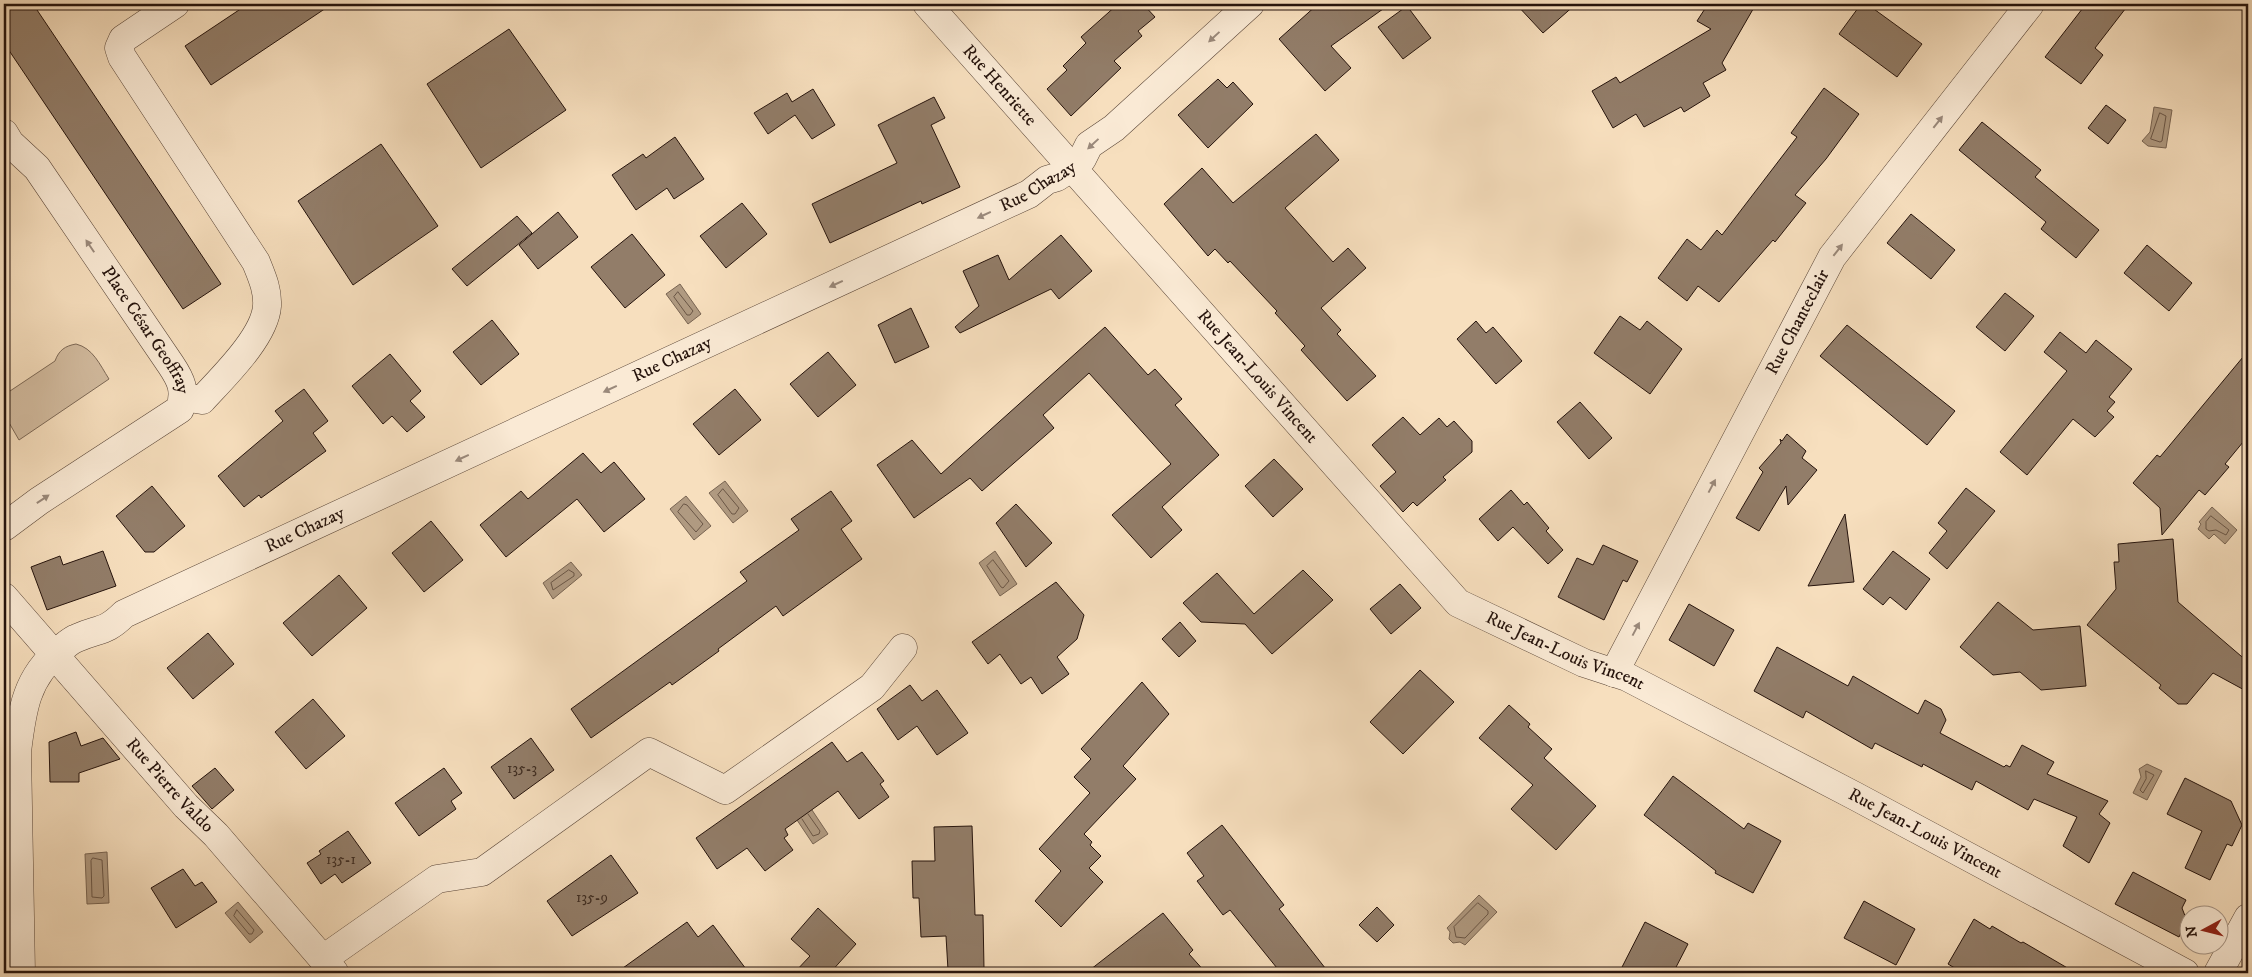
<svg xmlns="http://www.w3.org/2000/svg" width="2252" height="977" viewBox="0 0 2252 977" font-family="'IM FELL DW Pica',serif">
<rect width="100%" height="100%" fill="#f7dfbe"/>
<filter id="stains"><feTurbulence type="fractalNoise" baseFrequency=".004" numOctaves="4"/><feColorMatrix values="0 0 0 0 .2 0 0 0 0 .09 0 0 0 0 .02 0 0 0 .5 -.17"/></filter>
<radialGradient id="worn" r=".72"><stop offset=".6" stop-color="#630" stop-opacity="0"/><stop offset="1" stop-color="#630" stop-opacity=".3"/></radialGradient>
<!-- green -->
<path fill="#d3bca0" stroke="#7c6856" d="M76,344c17,4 24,21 33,35l-90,61 -15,-26v-19l51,-34c4,-11 10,-15 21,-17z"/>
<!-- water -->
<g fill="#b09a81" stroke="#786452">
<path d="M2154,107l18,3 -6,38 -18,-2 -6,-5 8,-9z"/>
<path d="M680,284l21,30 -13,10 -22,-30z"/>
<path d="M725,481l23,30 -15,12 -24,-30z"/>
<path d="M686,496l25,30 -17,14 -24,-31z"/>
<path d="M2212,507l25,23 -12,14 -11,-10 -5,5 -11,-10 3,-5 -2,-2z"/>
<path d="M995,551l22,33 -17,12 -21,-33z"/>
<path d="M571,562l11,13 -29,24 -10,-16z"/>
<path d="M2147,764l15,7 -15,29 -14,-7 8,-16 -2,-8z"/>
<path d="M808,804l20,30 -15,10 -20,-30z"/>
<path d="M107,852l2,51 -22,1 -2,-50z"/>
<path d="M1479,895l18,17 -32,33 -5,-3 -7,1 -4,-4 1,-7 -3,-4z"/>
<path d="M238,902l25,30 -13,11 -25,-30z"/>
</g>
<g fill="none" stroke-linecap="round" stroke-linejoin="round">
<!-- shore -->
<g stroke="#6a5646" stroke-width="1">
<path d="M2160,113l6,3 -4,25 -2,1 -9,-3z"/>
<path d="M678,292l15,19 -3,4h-3l-13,-18z"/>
<path d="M723,489l16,19 -4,6h-3l-14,-19z"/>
<path d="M684,504l3,1 16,19 -7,8 -18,-20z"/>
<path d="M2211,516l18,14 -3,5 -10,-5 -7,1 -3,-2v-7z"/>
<path d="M993,560l16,21 -6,7 -2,-1 -14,-21z"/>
<path d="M569,570l5,3v3l-21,14 -2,-7z"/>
<path d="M2146,771l8,4 -11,18 -3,-3 6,-11z"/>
<path d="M802,819l11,17 6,-2 1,-3 -12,-17"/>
<path d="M93,858l9,2 2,36 -2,2 -10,-1 -1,-36z"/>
<path d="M1478,903l10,8v3l-23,24 -9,-1 -2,-10z"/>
<path d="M237,910l17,20 -2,4h-3l-15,-18z"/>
</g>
</g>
<!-- building -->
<g fill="#927d69" stroke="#25130c">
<path d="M4,4h29l188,280 -38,25 -179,-266z"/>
<path d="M248,4h84l-121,81 -26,-39z"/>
<path d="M1118,4h25l12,13 -17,14 4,5 -28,25 7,7 -50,48 -24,-27 20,-19 -4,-4 23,-23 -5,-6z"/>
<path d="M1318,4h72l-59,42 20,22 -26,23 -46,-52z"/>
<path d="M1516,4h60l-33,29z"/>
<path d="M1708,4h48l-34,59 4,7 -23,13 7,13 -26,16 -3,-5 -37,20 -8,-13 -23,14 -21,-37 24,-14 4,6 91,-54 -14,-8z"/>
<path d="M1861,4h6l55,40 -25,33 -58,-43z"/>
<path d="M2086,4h43l-34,44 8,7 -22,29 -36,-27z"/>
<path d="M1407,6l24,32 -28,21 -25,-32z"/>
<path d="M509,29l57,81 -85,58 -54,-84z"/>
<path d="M1218,79l9,9 6,-6 20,22 -45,44 -30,-33z"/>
<path d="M1824,88l35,26 -33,45 -31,36 11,8 -31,39 -2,-2 -54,62 -21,-16 -11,15 -29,-23 29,-39 14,11 16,-20 5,5 75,-98 -6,-4z"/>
<path d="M813,89l22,36 -23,14 -17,-24 -27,19 -14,-21 33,-20 5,9z"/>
<path d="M934,97l11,21 -14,7 29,62 -38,17 -1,-3 -91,42 -18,-39 85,-41 -19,-38z"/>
<path d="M2106,105l20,15 -18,24 -20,-16z"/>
<path d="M1982,122l59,48 -6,7 64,53 -23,28 -35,-29 5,-7 -87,-72z"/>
<path d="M1316,134l23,26 -54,48 48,54 15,-14 18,20 -45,40 20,22 -4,4 39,42 -29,25 -46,-51 4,-4 -30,-33 2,-2 -47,-50 -2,2 -13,-14 -7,7 -44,-52 38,-36 31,35z"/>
<path d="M675,137l29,42 -30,20 -7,-11 -31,22 -24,-35 31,-21 3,4z"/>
<path d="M381,144l57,82 -85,59 -55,-84z"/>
<path d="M742,203l25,31 -41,34 -26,-32z"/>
<path d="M558,212l20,25 -40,32 -19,-24z"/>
<path d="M1911,214l44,36 -24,29 -44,-36z"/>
<path d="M517,216l15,17 -65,53 -15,-17z"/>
<path d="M632,234l33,41 -40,33 -34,-41z"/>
<path d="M1061,235l31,36 -33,28 -8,-10 -91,44 -5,-6 24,-21 -16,-35 35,-16 11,25z"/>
<path d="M2147,245l45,38 -23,28 -45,-38z"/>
<path d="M2005,293l29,23 -29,35 -29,-24z"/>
<path d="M911,308l18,39 -34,16 -17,-38z"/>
<path d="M1620,316l20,14 7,-9 35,28 -32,45 -56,-41z"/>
<path d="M492,320l27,34 -38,31 -28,-33z"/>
<path d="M1476,321l10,12 7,-6 29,34 -26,23 -39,-45z"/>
<path d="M1847,325l108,86 -28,34 -107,-89z"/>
<path d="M1105,327l43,48 7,-6 27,30 -7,6 44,50 -57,52 20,23 -31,28 -39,-43 59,-51 -82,-91 -46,42 11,13 -72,63 -12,-13 -56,40 -37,-53 35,-25 29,34z"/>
<path d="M2060,332l26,21 10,-13 36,29 -23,28 6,5 -8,9 7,6 -19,20 -22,-18 -46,56 -27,-23 67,-81 -23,-19z"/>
<path d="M2248,351v85l-23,28 4,3 -24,28 -6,-5 -37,45 -2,-27 -27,-25 24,-28 3,2z"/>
<path d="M828,352l28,33 -38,32 -28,-33z"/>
<path d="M390,354l31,37 -11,10 15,16 -18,15 -15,-16 -9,8 -31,-38z"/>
<path d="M304,389l24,32 -15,12 13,18 -65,47 -2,-3 -15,12 -26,-31 65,-55 -8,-10z"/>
<path d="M735,389l26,31 -42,35 -26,-31z"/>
<path d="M1580,402l32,36 -23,21 -32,-37z"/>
<path d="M1403,417l17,18 19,-17 8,9 7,-6 18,20v11l-29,25 3,3 -29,26 -4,-4 -10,10 -23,-26 16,-14 -24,-27z"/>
<path d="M1787,434l19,17 -4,7 15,12 -29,35 -2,-19 -27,45 -23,-13 27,-46 -4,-4 22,-25 -1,-4 2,2z"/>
<path d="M583,453l18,20 13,-11 31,37 -41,33 -27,-33 -71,58 -26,-32 41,-34 7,8z"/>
<path d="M1274,459l29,30 -30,28 -28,-31z"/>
<path d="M152,486l33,40 -31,26h-9l-29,-36z"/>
<path d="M1966,488l29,23 -48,58 -18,-16 18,-22 -9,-8z"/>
<path d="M1511,490l13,15 3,-3 22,26 -3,3 17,19 -15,14 -35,-37 -15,14 -19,-22z"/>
<path d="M831,491l21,30 -11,8 21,30 -79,57 -7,-10 -58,43 1,2 -47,34 -2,-3 -79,56 -20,-29 176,-128 -7,-9 59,-42 -8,-11z"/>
<path d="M1016,504l36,39 -26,24 -30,-44z"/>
<path d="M1845,514l9,68 -46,4z"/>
<path d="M431,521l32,39 -39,32 -32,-39z"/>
<path d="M2173,539l5,63 70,60v30l-35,-19 -26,31h-9l-19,-16 2,-3 -74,-60 29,-36 -2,-27h5l-1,-18z"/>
<path d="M1603,545l35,16 -11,21 -4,-2 -19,40 -46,-23 19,-39 16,7z"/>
<path d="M103,551l13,35 -69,24 -16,-43 29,-11 3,9z"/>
<path d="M1893,551l37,28 -24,31 -16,-13 -7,8 -20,-16z"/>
<path d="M1303,570l30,30 -61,54 -27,-30 -44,-2 -18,-19 34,-30 37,41z"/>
<path d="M339,575l28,33 -55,48 -29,-33z"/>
<path d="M1056,582l28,33 -7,24 -20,18 12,17 -27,20 -11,-17 -10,7 -21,-30 -12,10 -16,-22z"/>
<path d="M1400,584l21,24 -30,26 -21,-25z"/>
<path d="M1998,602l35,28 47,-4 6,60 -45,4 -21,-18 -27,3 -33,-28z"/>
<path d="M1689,604l45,26 -20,36 -45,-26z"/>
<path d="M1180,622l16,19 -17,16 -17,-18z"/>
<path d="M208,633l26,31 -41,35 -26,-31z"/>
<path d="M1777,647l71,39 5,-10 65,38 7,-14 16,9 5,11 -6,13 64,34 2,-2 4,2 12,-22 32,17 -7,12 61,27 -9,13 11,9 -21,40 -26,-17 14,-29 -43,-18 -6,11 -52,-29 -4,9 -49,-26 -1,3 -47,-24 -3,6 -66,-38 -3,7 -49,-27z"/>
<path d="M1420,670l34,32 -51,52 -33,-32z"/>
<path d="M1142,682l27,32 -46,52 13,13 -52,55 8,8 -2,3 11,11 -12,12 14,14 -42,45 -26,-26 26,-30 -22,-22 51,-56 -16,-16 17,-18 -10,-10z"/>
<path d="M910,685l12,16 15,-11 31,43 -31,22 -20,-29 -19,14 -21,-31z"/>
<path d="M313,699l32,37 -39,33 -31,-37z"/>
<path d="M1509,705l21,19 -2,3 24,22 -8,9 52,48 -40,44 -45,-41 22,-24 -54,-47z"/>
<path d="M76,732l5,14 22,-8 17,21 -41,14v9h-29l-1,-40z"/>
<path d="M531,738l23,32 -40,29 -23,-32z"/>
<path d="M832,742l15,20 15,-10 22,29 -4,3 9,13 -30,22 -21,-28 -53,38 3,6 -4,3 9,12 -28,21 -18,-23 -30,21 -21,-31z"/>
<path d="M215,768l19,22 -22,19 -20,-23z"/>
<path d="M444,768l18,25 -11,8 5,8 -37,27 -24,-33z"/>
<path d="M1673,776l71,53 4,-6 33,18 -28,52 -38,-20 1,-2 -72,-56z"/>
<path d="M2185,778l46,23 11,24 -10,21 -5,-2 -17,36 -25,-12 17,-37 -35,-17z"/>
<path d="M1222,825l62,80 -5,4 50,64h-48l-51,-63 -7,5 -26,-34 7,-5 -17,-23z"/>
<path d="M972,826l3,89h8l1,54 -36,1 -2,-34 -25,1 -2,-39h-6l-1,-37h23l-1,-34z"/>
<path d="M348,831l23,32 -29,20 -7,-9 -14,10 -14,-21 14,-9 -2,-3z"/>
<path d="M611,855l27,38 -66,43 -25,-35z"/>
<path d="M183,869l12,17 7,-4 15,20 -41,26 -25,-40z"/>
<path d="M2133,872l53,28 -4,8 5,13 -8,16 -64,-33z"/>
<path d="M1864,901l51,28 -19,36 -52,-27z"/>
<path d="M1377,907l17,18 -17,17 -18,-17z"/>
<path d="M818,908l38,36 -26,29h-36l16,-17 -19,-17z"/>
<path d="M1163,913l30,37 -4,4 17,19h-120z"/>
<path d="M1974,919l16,10 2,-3 29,17 2,-1 53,31h-113l-15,-9z"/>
<path d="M687,922l11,15 15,-12 36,48h-133z"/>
<path d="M1645,922l43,22 -15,29h-54z"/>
</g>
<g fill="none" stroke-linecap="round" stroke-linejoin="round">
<!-- minor casing -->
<g stroke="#5a4638" stroke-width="29">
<g id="minor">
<path d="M175,4l-52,35 -4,9 3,9 134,205c6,15 12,28 11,44 -2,31 -45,72 -65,94l-19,-3"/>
<path id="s1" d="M927,4l531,599 126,60 43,14 228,119 330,177"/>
<path id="s2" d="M4,133l6,10 27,25 134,197c10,15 15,25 9,44l-141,92 -35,26"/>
<path id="s3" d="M4,597l182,209 30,29 118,137"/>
<path id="s4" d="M1614,673l218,-416 198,-253"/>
<path d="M323,959l114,-80 45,-7 167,-120 76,38 147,-103 31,-39"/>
<path id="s5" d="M21,973l-4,-221c5,-42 9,-75 44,-103 5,-4 10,-9 16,-11 22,-10 28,-5 47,-24l905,-420 18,-14 10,-3 15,-10 10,-8 7,-14 25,-17 136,-124"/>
<path d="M2218,973l30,-55"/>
</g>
</g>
<!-- minor -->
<use href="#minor" stroke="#faead5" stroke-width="28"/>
</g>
<!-- one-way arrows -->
<defs><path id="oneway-solid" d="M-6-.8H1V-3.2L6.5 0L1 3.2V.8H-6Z" transform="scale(1.25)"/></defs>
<g fill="#9a897b">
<use href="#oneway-solid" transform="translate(1214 37) rotate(137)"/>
<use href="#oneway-solid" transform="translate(1938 122) rotate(-52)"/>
<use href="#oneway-solid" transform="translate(1093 144) rotate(137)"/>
<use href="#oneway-solid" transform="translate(984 215) rotate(155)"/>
<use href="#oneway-solid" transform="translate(90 246) rotate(-124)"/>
<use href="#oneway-solid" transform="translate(1838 250) rotate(-52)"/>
<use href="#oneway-solid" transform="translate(836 284) rotate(155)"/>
<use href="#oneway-solid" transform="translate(610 389) rotate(155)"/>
<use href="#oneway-solid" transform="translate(462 458) rotate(155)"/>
<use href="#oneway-solid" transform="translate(1712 486) rotate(-62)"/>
<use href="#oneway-solid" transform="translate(43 499) rotate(-34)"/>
<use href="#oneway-solid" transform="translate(1636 629) rotate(-62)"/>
</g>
<g text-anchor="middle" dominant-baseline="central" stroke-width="4" stroke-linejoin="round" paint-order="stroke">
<!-- number labels -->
<g font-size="15" fill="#402e23">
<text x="522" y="768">135-3</text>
<text x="341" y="859">135-1</text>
<text x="592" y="897">135-9</text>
</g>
<!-- street labels -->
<g font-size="18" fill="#25130c" stroke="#faead5">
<text stroke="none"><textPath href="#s1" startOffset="109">Rue Henriette</textPath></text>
<text stroke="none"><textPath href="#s5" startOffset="1419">Rue Chazay</textPath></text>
<text stroke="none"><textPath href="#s4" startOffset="396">Rue Chanteclair</textPath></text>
<text stroke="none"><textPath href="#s2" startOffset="244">Place César Geoffray</textPath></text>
<text stroke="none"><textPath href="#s5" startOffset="1014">Rue Chazay</textPath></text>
<text stroke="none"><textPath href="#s1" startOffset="498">Rue Jean-Louis Vincent</textPath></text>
<text stroke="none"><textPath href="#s5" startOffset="609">Rue Chazay</textPath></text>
<text stroke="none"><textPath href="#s1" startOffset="918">Rue Jean-Louis Vincent</textPath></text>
<text stroke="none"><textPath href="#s3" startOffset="251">Rue Pierre Valdo</textPath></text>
<text stroke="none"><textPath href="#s1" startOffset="1322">Rue Jean-Louis Vincent</textPath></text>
</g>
</g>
<!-- margin -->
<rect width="2252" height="977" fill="none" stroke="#f7dfbe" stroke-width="20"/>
<rect x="5" y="5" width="2242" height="967" fill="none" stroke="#25130c" stroke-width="2.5"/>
<rect x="10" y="10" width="2232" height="957" fill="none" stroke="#25130c"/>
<!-- north arrow -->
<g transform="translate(2204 930) rotate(263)"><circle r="24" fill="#faead5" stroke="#a59485"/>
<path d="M0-4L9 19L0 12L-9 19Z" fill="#8f2418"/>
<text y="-8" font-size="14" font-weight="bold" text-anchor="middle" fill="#25130c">N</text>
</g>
<rect width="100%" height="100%" filter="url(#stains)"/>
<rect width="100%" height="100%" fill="url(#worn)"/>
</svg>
